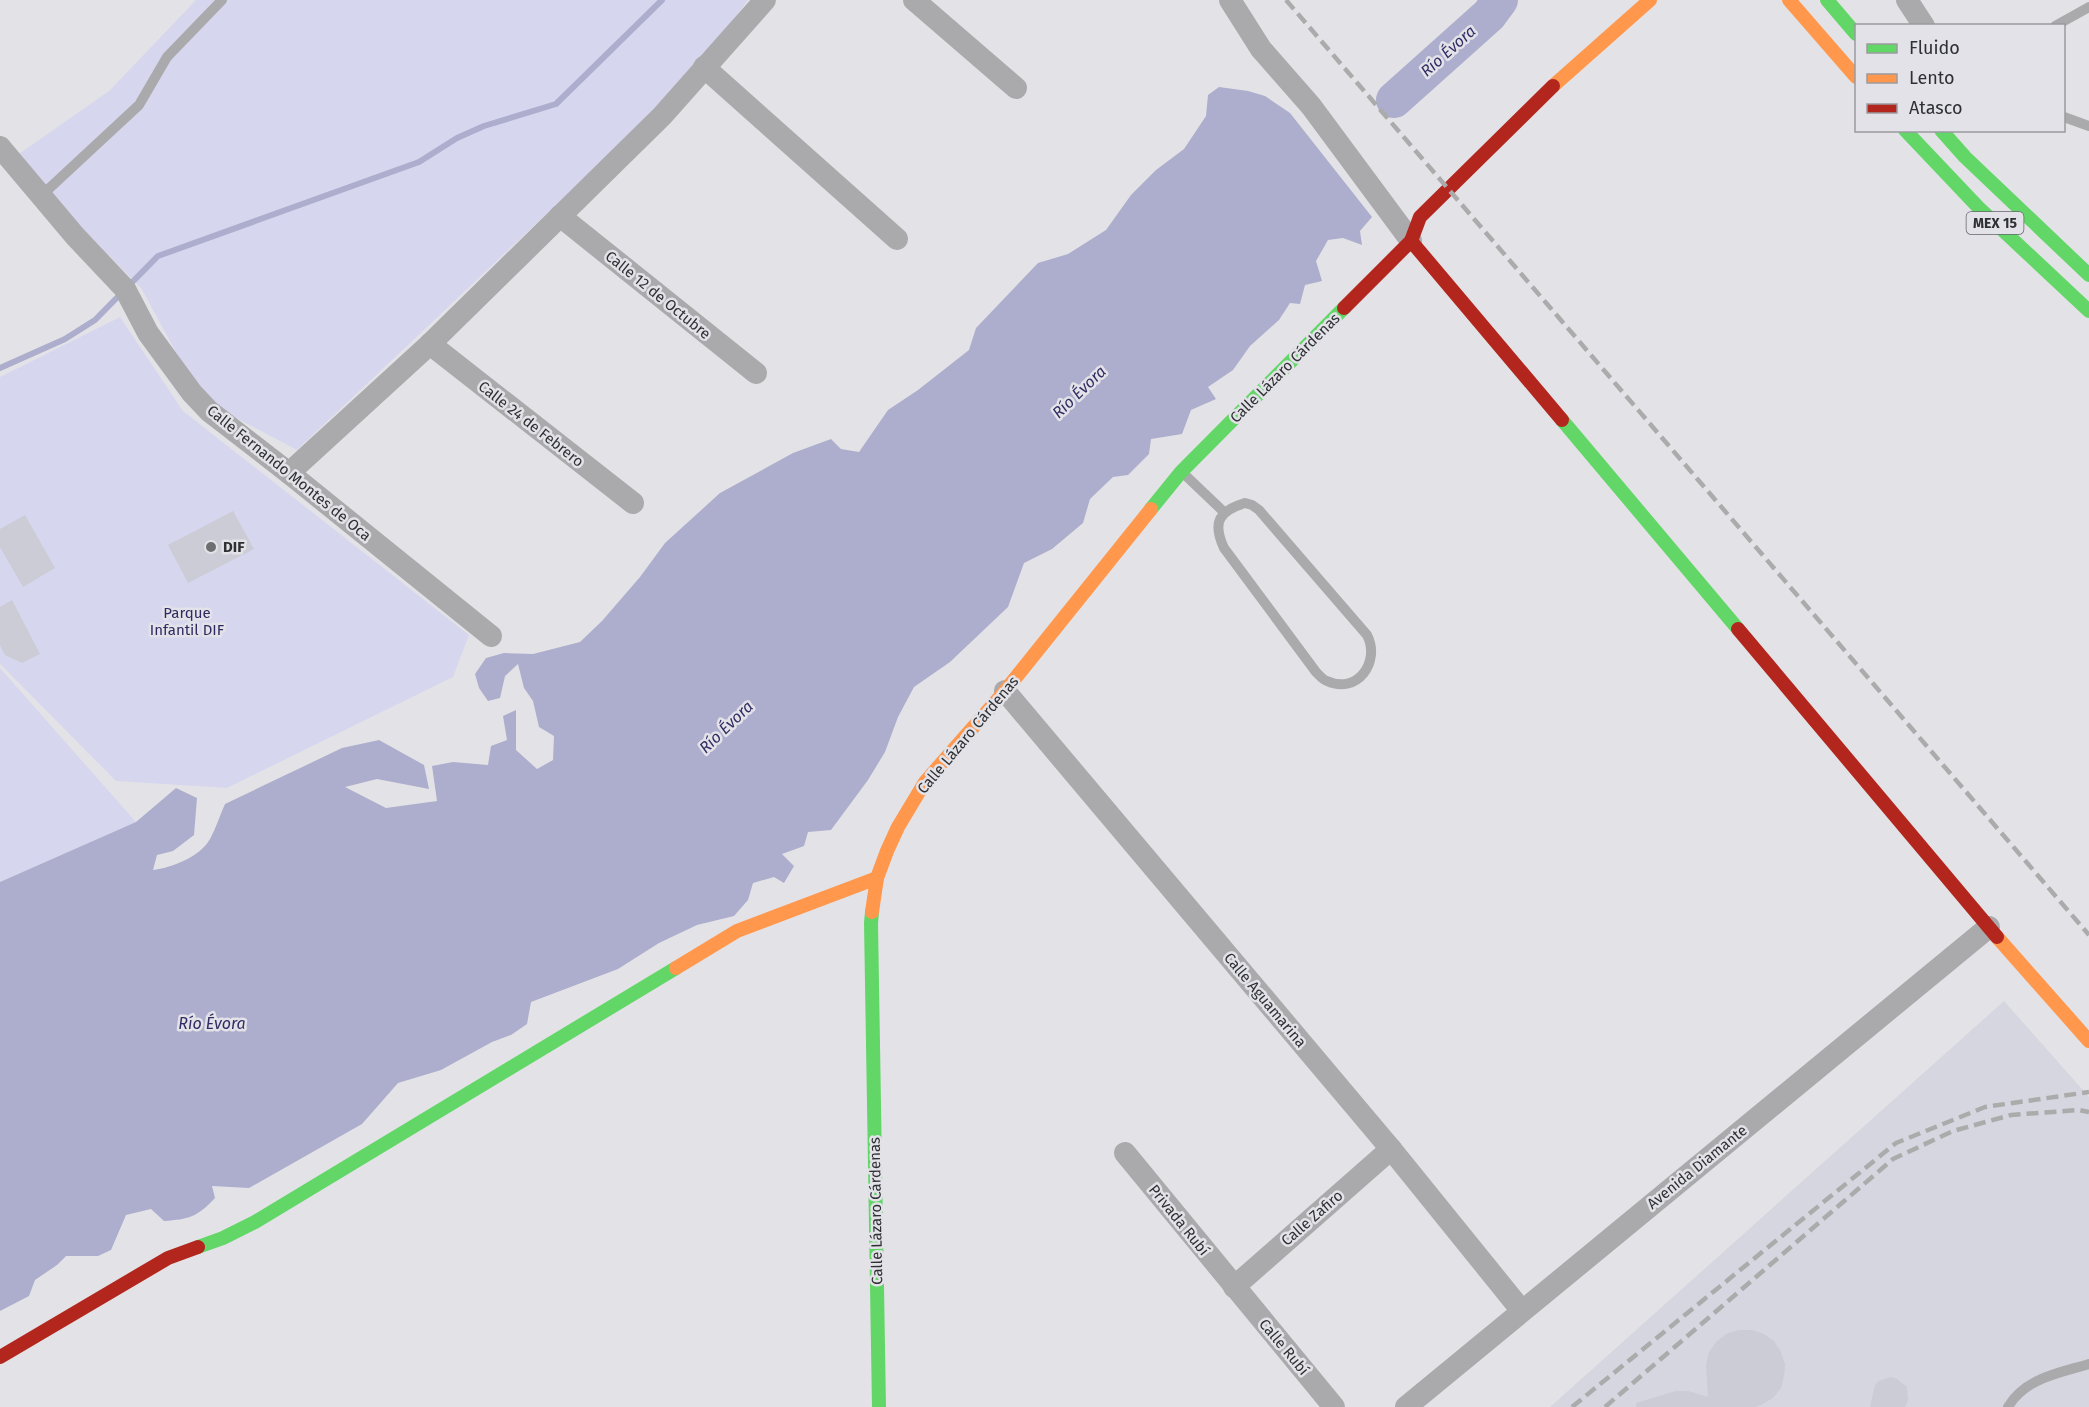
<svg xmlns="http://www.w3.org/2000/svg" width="2089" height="1407" viewBox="0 0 2089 1407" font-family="'Fira Sans',sans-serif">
<rect width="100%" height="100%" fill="#e3e3e7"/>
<!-- built -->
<path fill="#d5d6df" d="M2004,1001l85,96v310h-539z"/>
<!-- green -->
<g fill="#d6d7ee">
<path d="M196,0h552l-61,81 -390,369 -95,-50 -61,-112 -128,-130 96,-67z"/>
<path d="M120,317l63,94 286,224 -16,42 -226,111 -111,-7 -116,-117v-287z"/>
<path d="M0,668l136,154 -136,60z"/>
</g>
<!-- water -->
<path fill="#adadcd" d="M1219,87l29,4 17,5 25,17 82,104 -12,14 2,14 -19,-7 -15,2 -12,21 6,20 -17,4 -5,19 -10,-1 -11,17 -29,26 -17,24 -25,17 8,12 -25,11 -9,24 -31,5 -2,15 -21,21 -15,2 -23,22 -7,24 -31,26 -28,14 -16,44 -58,55 -36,25 -16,30 -13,35 -17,28 -37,50 -23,2 -4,14 -22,8 12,12 -10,17 -10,-6 -21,6 -5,17 -14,16 -37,9 -38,18 -41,26 -87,33 -4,22 -16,11 -19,7 -51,28 -43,13 -36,41 -113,64 -37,-2 3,12c-19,20 -26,21 -51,23l-13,-12 -25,6 -15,35 -13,6h-32l-9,9 -22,15 -6,16 -29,15v-429l136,-60 40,-34 21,10 -3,37 -21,16 -16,4 -4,15c18,-2 47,-13 57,-31 6,-11 10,-24 15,-35l117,-56 37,-8 45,25 5,24 -52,-10 -32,8 41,21 51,-7 -5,-35 21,-4 35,3 3,-19 16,-6 -4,-24 13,-6v40l21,19 16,-9 1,-24 -15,-9 -6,-26 -9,-13 -6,-24 -13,12 -5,22 -12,3 -9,-13 -4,-14 11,-16 18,-5 29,1 47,-12 22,-21 38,-44 25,-34 55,-50 73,-40 38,-14 10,10 18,3 29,-42 30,-20 51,-40 7,-22 62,-65 30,-9 38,-24 25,-35 25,-25 28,-21 22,-33 2,-21z"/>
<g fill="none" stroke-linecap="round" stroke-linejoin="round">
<!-- stream -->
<path stroke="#adadcd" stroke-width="6" d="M0,368l65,-29 30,-19 63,-64 261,-94 38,-24 27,-12 72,-22 106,-104"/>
<!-- river -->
<path stroke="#adadcd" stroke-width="36" d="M1394,100l95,-85 11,-15"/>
</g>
<!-- building -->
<g fill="#cbccd6">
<path d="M233,511l21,38 -66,34 -20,-38z"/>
<path d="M25,515l30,53 -32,19 -23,-40v-18z"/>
<path d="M12,600l28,54 -18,9 -17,-8 -5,-10v-38z"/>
<path d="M1739,1330h13l12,4 10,7 7,11 4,12 -1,12 -3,12 -8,10 -12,7 -6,2h-119v-4l40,-12h12l20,6 -2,-32 3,-13 8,-11 11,-8z"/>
<path d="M1891,1377l6,2 10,8 1,13 -3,7h-35l5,-22 4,-4z"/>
</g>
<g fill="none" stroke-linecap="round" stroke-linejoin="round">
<!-- lane -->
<g stroke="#aaaaac" stroke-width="10">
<path d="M2055,26l34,-19"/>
<path d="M2064,117l25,9"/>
<path d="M41,196l98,-91 28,-48 55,-57"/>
<path d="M1183,473l41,39"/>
<path d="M1245,503l7,2 7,5 108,125c14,27 -10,60 -40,46 -4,-1 -8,-6 -11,-9l-92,-124c-12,-26 -5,-37 21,-45z"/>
<path d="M2008,1407c17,-29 51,-34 81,-43"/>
</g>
<!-- street -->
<g stroke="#aaaaac" stroke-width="22">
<path d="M914,0l102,88"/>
<path d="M1230,0l31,49 50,57 100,135"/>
<path d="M1907,0l17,26"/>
<path d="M704,67l193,172"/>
<path d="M0,147l75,89 50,53 23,44 44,60 17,18 80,62 202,163"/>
<path d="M560,216l196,157"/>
<path d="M430,344l203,159"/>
<path d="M289,473l141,-129 232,-228 103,-116"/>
<path d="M1005,691l386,458 131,162"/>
<path d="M1125,1153l209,254"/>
<path d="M1234,1287l157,-138"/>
<path d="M1406,1407l583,-480"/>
</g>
<!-- fast -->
<g stroke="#63d668" stroke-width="14">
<path d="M1827,0l29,34"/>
<path d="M1905,130l73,77 111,104"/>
<path d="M1941,130l24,27 124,118"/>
<path d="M1562,420l176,209"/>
<path d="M1151,509l30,-37 163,-164"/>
<path d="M872,912l-1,11 8,484"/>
<path d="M198,1247l25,-9 32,-16 421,-254"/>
</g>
<!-- slow -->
<g stroke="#ff974d" stroke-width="14">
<path d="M1789,0l67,77"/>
<path d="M1553,86l97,-86"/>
<path d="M872,912l5,-34 10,-27 11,-24 27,-45 80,-91 146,-182"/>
<path d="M1997,937l92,104"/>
<path d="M676,968l61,-37 140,-53"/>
</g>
<!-- jam -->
<g stroke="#b3261e" stroke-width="14">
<path d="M1411,241l151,179"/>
<path d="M1344,308l67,-67 9,-24 133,-131"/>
<path d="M1738,629l259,308"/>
<path d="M0,1357l168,-99 30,-11"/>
</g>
<!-- rail -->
<g stroke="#ababac" stroke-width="4.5" stroke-dasharray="12 6" stroke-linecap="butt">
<path d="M1286,0l803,935"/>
<path d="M1572,1407l324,-264 89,-36 104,-15"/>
<path d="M1605,1407l288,-248 60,-28 58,-16 68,-5 10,2"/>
</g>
</g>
<!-- markers -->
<circle fill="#6e6f71" stroke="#e2e2e8" stroke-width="2" cx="211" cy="547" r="6"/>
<g text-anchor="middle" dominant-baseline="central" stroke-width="5" stroke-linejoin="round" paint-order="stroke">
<!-- shield labels -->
<rect fill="#e2e2e8" stroke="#656569" stroke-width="1.5" x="1966.5" y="212" width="57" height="22" rx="4.5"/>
<g font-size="14" font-weight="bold" fill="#2f3032">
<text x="1995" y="223">MEX 15</text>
</g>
<!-- street labels -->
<g font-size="15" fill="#2f3032" stroke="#e2e2e8">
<text transform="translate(658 295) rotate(39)">Calle 12 de Octubre</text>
<text transform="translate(1285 368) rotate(-45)">Calle Lázaro Cárdenas</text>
<text transform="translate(531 424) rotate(38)">Calle 24 de Febrero</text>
<text transform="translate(289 473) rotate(39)">Calle Fernando Montes de Oca</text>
<text transform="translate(968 735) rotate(-50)">Calle Lázaro Cárdenas</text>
<text transform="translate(1265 1000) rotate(50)">Calle Aguamarina</text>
<text transform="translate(1697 1167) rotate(-39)">Avenida Diamante</text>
<text transform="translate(876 1211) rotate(-91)">Calle Lázaro Cárdenas</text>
<text transform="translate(1312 1218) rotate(-41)">Calle Zafiro</text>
<text transform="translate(1179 1220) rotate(51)">Privada Rubí</text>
<text transform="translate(1284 1347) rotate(50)">Calle Rubí</text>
</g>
<!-- poi labels -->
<g font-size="15" font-weight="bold" fill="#2f3032" stroke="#e2e2e8" text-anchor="start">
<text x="223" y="547">DIF</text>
</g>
<!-- park labels -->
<g font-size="15" fill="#2f2a61" stroke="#e2e2e8">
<text x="187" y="613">Parque<tspan x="187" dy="17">Infantil DIF</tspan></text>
</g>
<!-- water labels -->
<g font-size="16" font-style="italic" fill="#312c63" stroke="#e2e2e8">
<text transform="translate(1448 51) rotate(-42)">Río Évora</text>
<text transform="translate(1079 392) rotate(-44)">Río Évora</text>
<text transform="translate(726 727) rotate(-44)">Río Évora</text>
<text x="212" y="1023">Río Évora</text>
</g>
</g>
<!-- legend -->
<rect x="1855" y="24" width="210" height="108" fill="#e2e2e8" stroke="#9a9b9f" stroke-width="1.5"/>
<rect x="1867" y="44" width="30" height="9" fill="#63d668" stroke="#9a9b9f" stroke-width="1.5"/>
<text x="1909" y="54" font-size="18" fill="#2f3032">Fluido</text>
<rect x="1867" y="74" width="30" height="9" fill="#ff974d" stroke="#9a9b9f" stroke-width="1.5"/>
<text x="1909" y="84" font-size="18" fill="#2f3032">Lento</text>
<rect x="1867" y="104" width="30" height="9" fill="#b3261e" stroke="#9a9b9f" stroke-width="1.5"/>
<text x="1909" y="114" font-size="18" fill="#2f3032">Atasco</text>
</svg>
